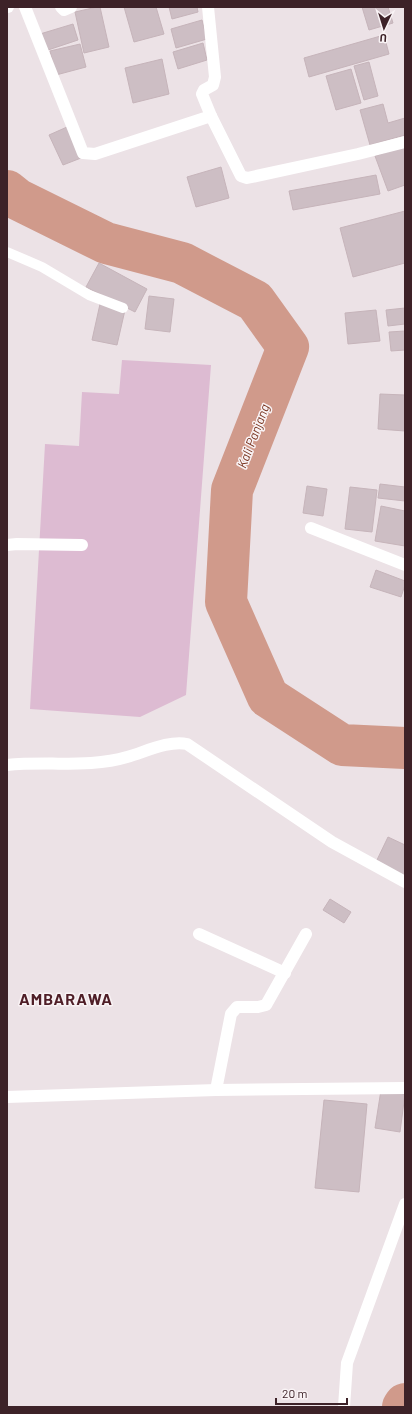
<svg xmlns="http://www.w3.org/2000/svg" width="412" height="1414" viewBox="0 0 412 1414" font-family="Barlow,sans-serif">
<rect width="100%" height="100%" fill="#ece2e6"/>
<!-- green -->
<path fill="#ddbbd2" d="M122,360l89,5 -25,330 -46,22 -110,-8 15,-265 34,2 3,-54 37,2z"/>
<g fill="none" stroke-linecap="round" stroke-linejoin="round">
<!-- river -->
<g stroke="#d09a8b" stroke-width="42">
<path d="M7,191l10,8 89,44 76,20 73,38 33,46 -56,143 -6,112 42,95 74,48 63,3"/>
<path d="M403,1407l2,-3"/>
</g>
</g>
<!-- building -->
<g fill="#cdbec4" stroke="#c6b4ba">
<path d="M97,7h3l9,40 -25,6 -9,-41z"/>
<path d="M124,7h32l8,27 -30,8z"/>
<path d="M169,7h28l1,5 -26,7z"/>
<path d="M362,7h26l5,16 -24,7z"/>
<path d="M202,20l5,19 -31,9 -5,-19z"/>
<path d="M73,24l5,16 -33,11 -5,-17z"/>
<path d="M384,35l5,19 -80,23 -5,-19z"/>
<path d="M203,43l4,17 -29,9 -5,-17z"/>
<path d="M80,44l6,23 -30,8 -6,-24z"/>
<path d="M162,59l7,35 -36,9 -8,-35z"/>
<path d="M369,62l9,34 -14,4 -10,-34z"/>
<path d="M351,69l10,34 -25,7 -10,-34z"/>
<path d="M383,104l5,19 17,-5v17l-35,10 -10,-35z"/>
<path d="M67,127l14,31 -18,7 -14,-30z"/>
<path d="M405,146v39l-17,6 -13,-35z"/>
<path d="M221,167l8,31 -33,9 -9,-30z"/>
<path d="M376,175l4,19 -87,16 -4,-19z"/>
<path d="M405,211v52l-52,14 -13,-49z"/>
<path d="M99,263l48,26 -12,23 -49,-25z"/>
<path d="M149,296l25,3 -4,33 -25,-3z"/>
<path d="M100,304l25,6 -8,35 -25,-5z"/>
<path d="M405,308v16l-17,2 -2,-16z"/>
<path d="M376,310l4,31 -32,3 -3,-31z"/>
<path d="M405,331v19l-14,1 -2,-19z"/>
<path d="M380,394l25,1v36l-27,-2z"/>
<path d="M380,484l25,3v14l-27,-3z"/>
<path d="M307,486l20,3 -4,27 -20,-3z"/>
<path d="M350,487l27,3 -5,42 -27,-3z"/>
<path d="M381,506l24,5v35l-30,-5z"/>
<path d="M376,570l29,11v4l-4,12 -31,-10z"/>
<path d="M388,837l17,8v31l-29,-14z"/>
<path d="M330,899l21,13 -7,11 -21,-13z"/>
<path d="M381,1090l24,4 -5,38 -25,-4z"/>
<path d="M324,1100l43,4 -8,88 -44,-4z"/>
</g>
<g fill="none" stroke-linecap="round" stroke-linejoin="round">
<!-- lane -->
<path stroke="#fff" stroke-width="10" d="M7,252l35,15 47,28 34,13"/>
<!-- street -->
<g stroke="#fff" stroke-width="12">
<path d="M7,7h1"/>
<path d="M25,7l58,146 12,1 116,-38 -9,-22 2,-4 9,-5 2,-8 -7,-70"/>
<path d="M61,7l3,3 7,-3"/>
<path d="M211,116l30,60 6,2 111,-24 47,-12"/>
<path d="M311,528l94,37"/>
<path d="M7,545l10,-1 65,1"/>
<path d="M7,765c38,-4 84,3 120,-8 18,-5 42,-17 60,-13l145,98 73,40"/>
<path d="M199,934l86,39"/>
<path d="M216,1090l15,-76 6,-7h21l8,-2 40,-71"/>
<path d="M7,1097l209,-7 189,-2"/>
<path d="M344,1407l3,-44 58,-159"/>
</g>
</g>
<g text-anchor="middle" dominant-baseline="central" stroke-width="3" stroke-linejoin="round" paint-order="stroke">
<!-- water labels -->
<g font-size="13" font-style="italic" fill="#78321d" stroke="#f9f3f5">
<text transform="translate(253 436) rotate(-69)">Kali Panjang</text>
</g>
<!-- district labels -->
<g font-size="16" font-weight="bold" letter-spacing="1" fill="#4f1e27" stroke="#f9f3f5">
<text x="66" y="998">AMBARAWA</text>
</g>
</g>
<!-- border -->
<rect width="412" height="1414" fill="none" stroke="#3d2228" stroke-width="16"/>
<!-- north arrow -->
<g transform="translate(384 28) rotate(184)" stroke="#f9f3f5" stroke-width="3" paint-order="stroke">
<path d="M0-3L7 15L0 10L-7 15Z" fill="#3d2228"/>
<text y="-6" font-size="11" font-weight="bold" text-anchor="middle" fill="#3d2228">U</text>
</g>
<!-- scale -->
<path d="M276 1398v6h71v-6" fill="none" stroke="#3d2228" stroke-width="2"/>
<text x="282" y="1398" font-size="12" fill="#3d2228" stroke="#f9f3f5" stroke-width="3" paint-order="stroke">20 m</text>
</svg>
